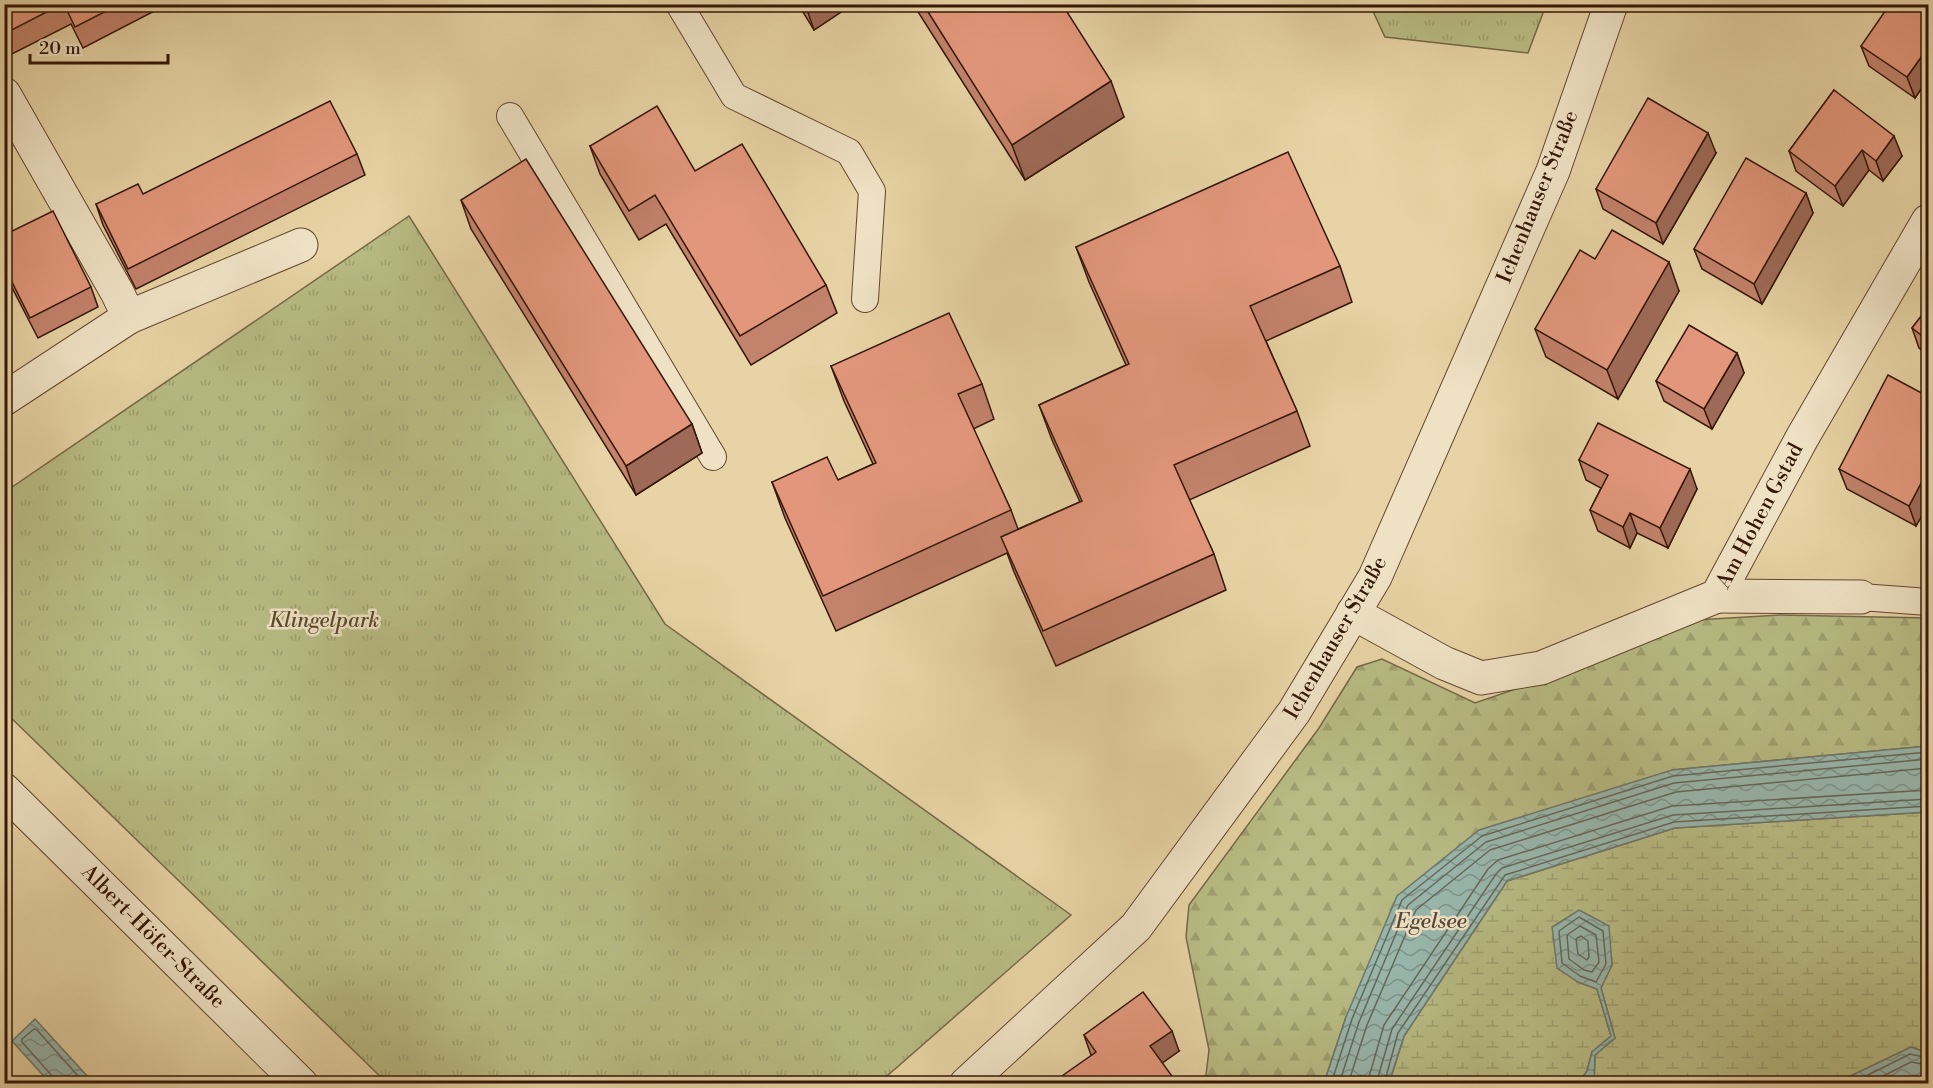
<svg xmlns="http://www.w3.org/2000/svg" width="1933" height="1088" viewBox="0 0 1933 1088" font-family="'Libre Bodoni',serif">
<defs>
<pattern id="grass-tufts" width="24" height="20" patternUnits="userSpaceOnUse" patternTransform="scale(1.5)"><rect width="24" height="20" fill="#b8bb84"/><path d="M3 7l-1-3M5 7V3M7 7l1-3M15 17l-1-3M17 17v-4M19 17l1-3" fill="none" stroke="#9fa070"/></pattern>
<pattern id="forest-firs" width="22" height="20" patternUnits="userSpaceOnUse" patternTransform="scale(1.5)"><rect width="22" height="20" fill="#b8bb84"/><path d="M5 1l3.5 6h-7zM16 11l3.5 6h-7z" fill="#9fa070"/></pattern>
<pattern id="wetland-marsh" width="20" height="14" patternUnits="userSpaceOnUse" patternTransform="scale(1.5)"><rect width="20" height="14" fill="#b8bb84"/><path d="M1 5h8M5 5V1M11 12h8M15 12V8" fill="none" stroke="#9fa070"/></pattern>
<pattern id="water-waves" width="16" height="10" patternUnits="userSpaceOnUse" patternTransform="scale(1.5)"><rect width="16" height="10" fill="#98b7ad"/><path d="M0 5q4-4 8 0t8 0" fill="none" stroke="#7d948b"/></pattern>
</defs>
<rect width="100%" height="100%" fill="#e7d3a5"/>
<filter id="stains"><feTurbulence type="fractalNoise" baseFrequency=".00333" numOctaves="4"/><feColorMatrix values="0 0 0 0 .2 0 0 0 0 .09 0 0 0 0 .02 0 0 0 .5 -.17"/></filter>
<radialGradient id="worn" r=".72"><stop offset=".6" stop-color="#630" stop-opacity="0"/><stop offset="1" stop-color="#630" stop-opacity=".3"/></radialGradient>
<!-- grass -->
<g fill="url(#grass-tufts)" stroke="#766946" stroke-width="1.5">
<path d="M1370,5h176l-18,48 -143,-16z"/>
<path d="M409,216l256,408 406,291 -192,168h-492l-382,-371v-220z"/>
</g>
<!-- forest -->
<path fill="url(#forest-firs)" stroke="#766946" stroke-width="1.5" d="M1780,615l148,3v128l-256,24 -326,247 -22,66h-119l4,-33 -23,-113 3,-32 130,-177 38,-61 25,-8 93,44 76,-26 145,-57z"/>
<!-- wetland -->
<path fill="url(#wetland-marsh)" stroke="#766946" stroke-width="1.5" d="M1928,812v241l-17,-6 -75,36h-242l1,-28 20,-17 -14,-50 11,-23 -34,17 19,7 14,47 -19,16 -5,19 -8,12 -190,1 15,-48 103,-155 168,-53z"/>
<!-- water -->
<g fill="url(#water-waves)" stroke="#70776b" stroke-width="1.5">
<path d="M1928,746v66l-253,16 -168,53 -103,155 -15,47h-65l22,-66 51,-121 82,-66 193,-60z"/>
<path d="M1579,910l30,16 3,39 -11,23 14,50 -20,17 -1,28h-15l8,-12 5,-19 19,-16 -14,-47 -19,-7 -21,-14 -5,-41z"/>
<path d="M35,1019l54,59 -6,5h-33l-38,-42z"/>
<path d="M1911,1047l17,6v30h-92z"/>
</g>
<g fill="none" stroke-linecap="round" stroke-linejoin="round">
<!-- shore -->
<g stroke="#66675a" stroke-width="1.5">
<path d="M1579,917l24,14 3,33 -10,18 -16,-6 -18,-13 -3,-32z"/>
<path d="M1580,926l16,9 3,27 -7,10 -8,-2 -15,-11 -2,-24z"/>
<path d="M1581,936l7,5 1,16 -2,3 -9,-6 -2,-15z"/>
<path d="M54,1084l-1,-7 -31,-35v-3l12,-10 3,1 42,47 1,7"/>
<path d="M1331,1084l21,-65 50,-119 80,-64 191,-60 255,-24"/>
<path d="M1339,1084l20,-62 49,-117 78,-63 188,-59 254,-24"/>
<path d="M1348,1084l19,-59 49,-115 74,-60 186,-58 252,-24"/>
<path d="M1367,1084l17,-59 104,-156 10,-9 174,-54 256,-16"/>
<path d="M1376,1084l16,-55 104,-155 6,-6 171,-53 255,-16"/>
<path d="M1384,1084l14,-51 107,-158 169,-53 254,-16"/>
<path d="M1850,1084l60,-30 18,4"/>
<path d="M1867,1084l44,-22 17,3"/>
</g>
<!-- service casing -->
<g stroke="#62462f" stroke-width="28">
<g id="service">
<path d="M679,4l55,92 115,56 23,39 -7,108"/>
<path d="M510,116l203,341"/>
<path d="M1861,597l67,5"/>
</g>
</g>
<!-- minor casing -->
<g stroke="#62462f" stroke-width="35">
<g id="minor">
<path d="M4,94l113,198 12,25"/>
<path d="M4,399l125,-82 172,-72"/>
<path d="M1717,596l144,1"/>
<path d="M1353,613l91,50 37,15 60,-10 176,-72 85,-158 126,-217"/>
<path d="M4,790l297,294"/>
<path d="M966,1084l170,-157 158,-215 81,-135 178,-406 58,-167"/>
</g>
</g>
<!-- service -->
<use href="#service" stroke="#efe2c4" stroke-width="26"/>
<!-- minor -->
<use href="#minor" stroke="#efe2c4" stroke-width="33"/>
</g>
<!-- wall -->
<g fill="#c2826b" stroke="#351708" stroke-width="1.5">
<path d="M4,4h161l1,1 -83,43 -12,-24 -65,33 -2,-4z"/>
<path d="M798,4h55l-39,26z"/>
<path d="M913,4h149l62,113 -99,63z"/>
<path d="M1929,4v73l-14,21 -46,-32 -8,-20z"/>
<path d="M1834,90l68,66 -19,25 -14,-11 -26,36 -47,-35 -7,-20z"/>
<path d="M590,146l105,25 131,114 11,28 -86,52 -85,-141 -27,16 -39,-66z"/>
<path d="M1716,153l-53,91 -60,-35 -7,-20z"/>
<path d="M357,154l8,21 -229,114 -33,-64 -7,-21 47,-10z"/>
<path d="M1806,193l7,20 -51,91 -60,-35 -8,-20z"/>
<path d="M461,200l231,224 10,29 -66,42 -165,-266z"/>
<path d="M4,235l87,52 7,20 -60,31 -34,-66z"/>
<path d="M1076,247l264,19 12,36 -86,39 31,70 13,35 -121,54 25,54 12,36 -170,76 -42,-94 -7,-19 -171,78 -51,-113 -13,-36 66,-2 35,-16 -29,-63 -13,-35 151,18 12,35 -21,10 38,81 7,19 62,-27 -28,-62 -13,-35 87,-40 -37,-83z"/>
<path d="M1595,259l84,32 -61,108 -72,-42 -11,-28z"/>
<path d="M1929,306v50l-10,-8 -7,-20z"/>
<path d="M1737,353l7,20 -32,56 -48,-28 -8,-20z"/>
<path d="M1929,397v106l-13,23 -69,-37 -8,-20z"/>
<path d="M1579,460l118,29 -29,59 -31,-15 -7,15 -32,-17 -8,-21 11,-22 -15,-8z"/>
<path d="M1084,1035l95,16 -17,12 -71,-8z"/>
</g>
<!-- shaded-wall -->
<g fill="#9e6a57" stroke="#351708" stroke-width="1.5">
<path d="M805,4h48l-39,26z"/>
<path d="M1929,46v31l-14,21 -8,-21z"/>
<path d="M1111,81l13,36 -99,63 -13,-35z"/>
<path d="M1708,133l8,20 -53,91 -7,-21z"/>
<path d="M1894,136l8,20 -19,25 -7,-20z"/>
<path d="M1862,150l7,20 -26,36 -8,-20z"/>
<path d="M1806,193l7,20 -51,91 -8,-20z"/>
<path d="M1669,262l10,29 -61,108 -11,-29z"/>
<path d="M1737,353l7,20 -32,56 -8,-20z"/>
<path d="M692,424l10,29 -66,42 -10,-29z"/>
<path d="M1929,468v35l-13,23 -7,-20z"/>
<path d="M1690,469l7,20 -29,59 -8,-20z"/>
<path d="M1630,513l7,20 -7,15 -7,-21z"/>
<path d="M1172,1031l7,20 -21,15 -8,-20z"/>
</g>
<!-- building -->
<g fill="#e2977c" stroke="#351708" stroke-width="1.5">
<path d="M4,4h58l-58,30z"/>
<path d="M64,4h56l-45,23z"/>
<path d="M923,4h139l49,77 -99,64z"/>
<path d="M1890,4h39v42l-22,31 -46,-31z"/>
<path d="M1834,90l60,46 -18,25 -14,-11 -27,36 -46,-35z"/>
<path d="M1648,98l60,35 -52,90 -60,-34z"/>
<path d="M330,101l27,53 -229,115 -32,-65 42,-20 5,10z"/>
<path d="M657,106l38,65 47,-27 84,141 -86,51 -85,-141 -26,16 -39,-65z"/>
<path d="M1288,152l52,114 -90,40 47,105 -123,54 40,89 -171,77 -42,-94 81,-36 -43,-96 90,-41 -53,-117z"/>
<path d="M1746,158l60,35 -52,91 -60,-35z"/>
<path d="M526,159l166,265 -66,42 -165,-266z"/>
<path d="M53,211l38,76 -61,31 -26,-52v-31z"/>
<path d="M1612,230l57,32 -62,108 -72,-41 45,-79 15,9z"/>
<path d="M1929,306v35l-17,-13z"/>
<path d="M949,313l33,71 -24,10 53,116 -188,86 -51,-114 55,-25 11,23 38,-17 -45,-97z"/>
<path d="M1689,325l48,28 -33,56 -48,-28z"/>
<path d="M1888,375l41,22v71l-20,38 -70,-37z"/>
<path d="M1598,423l92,46 -30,59 -30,-15 -7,14 -33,-17 18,-35 -29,-15z"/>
<path d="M1143,992l29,39 -22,15 27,37h-125l44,-31 -12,-17z"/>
<path d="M4,1074l9,9h-9z"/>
</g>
<g text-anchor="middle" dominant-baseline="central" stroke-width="5" stroke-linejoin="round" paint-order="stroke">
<!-- street labels -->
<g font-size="21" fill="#351708" stroke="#efe2c4">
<text transform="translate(1538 197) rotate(-68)">Ichenhauser Straße</text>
<text transform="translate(1760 516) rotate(-62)">Am Hohen Gstad</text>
<text transform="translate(1336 638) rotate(-60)">Ichenhauser Straße</text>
<text transform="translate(153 937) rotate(45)">Albert-Höfer-Straße</text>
</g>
<!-- park labels -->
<g font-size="21" font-style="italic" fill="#5c482d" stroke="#efe2c4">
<text x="324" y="621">Klingelpark</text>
</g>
<!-- water labels -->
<g font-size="22" font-style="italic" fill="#53473a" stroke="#efe2c4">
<text x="1431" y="921">Egelsee</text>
</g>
</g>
<!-- margin -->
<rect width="1933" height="1088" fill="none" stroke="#e7d3a5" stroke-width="24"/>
<rect x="6" y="6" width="1921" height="1076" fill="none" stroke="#351708" stroke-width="3"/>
<rect x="12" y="12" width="1909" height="1064" fill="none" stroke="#351708" stroke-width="1.5"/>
<!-- scale -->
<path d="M30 54v9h138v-9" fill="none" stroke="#351708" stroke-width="3"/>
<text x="39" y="54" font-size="18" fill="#351708" stroke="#efe2c4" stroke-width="4.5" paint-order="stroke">20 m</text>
<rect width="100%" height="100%" filter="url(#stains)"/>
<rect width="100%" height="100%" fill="url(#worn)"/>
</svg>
